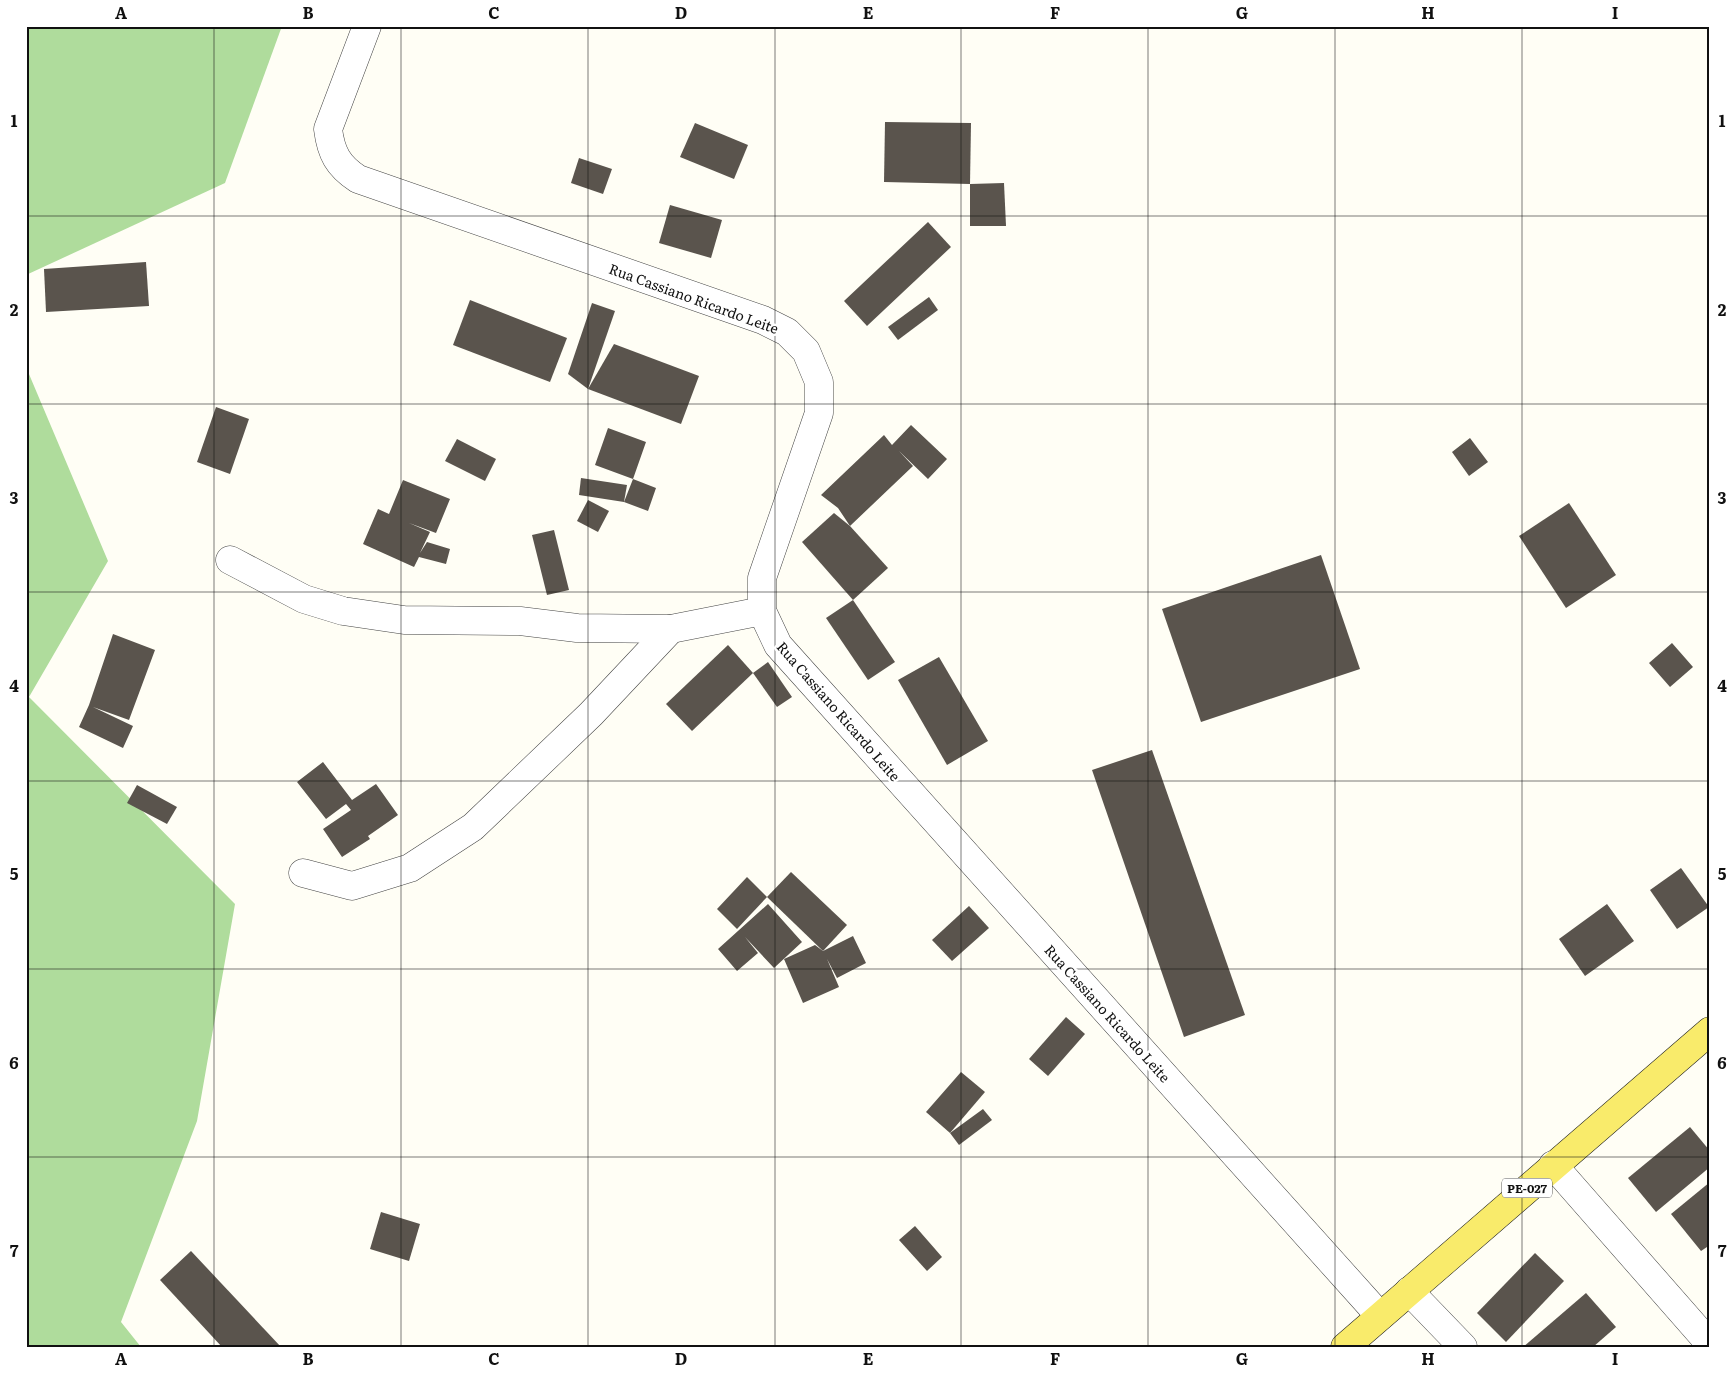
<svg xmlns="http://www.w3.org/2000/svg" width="1736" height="1373" viewBox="0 0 1736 1373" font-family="Literata,serif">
<rect width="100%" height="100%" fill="#fffef5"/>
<!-- forest -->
<g fill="#afdc9c">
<path d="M26,26h256l-57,157 -199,92z"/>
<path d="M26,367l82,194 -79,136 206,207 -38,217 -76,201 20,25h-115z"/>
</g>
<!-- building -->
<g fill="#5a544d">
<path d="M885,122l86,1 -1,61 -86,-2z"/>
<path d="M695,123l53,22 -14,34 -54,-22z"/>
<path d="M579,158l33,11 -9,25 -32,-11z"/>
<path d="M1004,183l2,43h-36v-42z"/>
<path d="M670,205l52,15 -11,38 -52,-15z"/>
<path d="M928,222l23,25 -84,79 -23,-25z"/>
<path d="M146,262l3,44 -103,6 -2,-43z"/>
<path d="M929,297l9,13 -40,30 -10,-13z"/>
<path d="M470,300l97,38 -17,44 -97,-37z"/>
<path d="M592,303l23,8 -27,78 -20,-15z"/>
<path d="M614,344l85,32 -18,48 -93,-35z"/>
<path d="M216,407l33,12 -19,55 -33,-12z"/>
<path d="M911,425l36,34 -19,20 -29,-28 14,15 -63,60 -12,-18 -17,-13 63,-60 8,10z"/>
<path d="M608,428l38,14 -13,37 23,9 -8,23 -24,-9 9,-23 -38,-14z"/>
<path d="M1470,438l18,24 -19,14 -17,-24z"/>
<path d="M457,439l39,20 -11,22 -40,-20z"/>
<path d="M581,478l46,7 -3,17 -45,-7z"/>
<path d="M403,480l47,19 -14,34 -27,-10 21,9 -10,21 7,-11 23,7 -4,15 -27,-7 -5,10 -51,-23 15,-35 11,5z"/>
<path d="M588,500l21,11 -11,21 -21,-11z"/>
<path d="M1569,503l47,72 -50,33 -47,-72z"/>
<path d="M834,513l16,13 38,42 -35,32 -51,-58z"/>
<path d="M554,530l15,60 -22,5 -15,-60z"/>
<path d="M1321,555l39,114 -159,53 -39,-113z"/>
<path d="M853,600l42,62 -27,18 -42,-62z"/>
<path d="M113,634l42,16 -26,70 -36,-13 40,19 -10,22 -44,-21 10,-22z"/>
<path d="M1672,643l21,24 -23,20 -21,-24z"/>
<path d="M728,645l25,28 -61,58 -26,-27z"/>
<path d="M939,657l49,84 -41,24 -49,-85z"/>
<path d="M768,662l24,35 -15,10 -24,-34z"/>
<path d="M1152,750l93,265 -61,22 -92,-267z"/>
<path d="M323,762l29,38 24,-16 22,31 -30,21 2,3 -28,18 -19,-28 28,-19 -5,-6 -20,15 -29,-37z"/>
<path d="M137,785l40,22 -10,17 -40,-21z"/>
<path d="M1681,868l28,39 -32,22 -27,-39z"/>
<path d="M791,872l56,53 -24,26 -56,-54z"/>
<path d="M747,877l20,20 -30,32 -20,-20z"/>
<path d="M768,904l34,38 -28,26 -29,-31 13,16 -21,18 -19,-22z"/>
<path d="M1607,904l27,37 -49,35 -26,-37z"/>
<path d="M969,906l20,22 -37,33 -20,-21z"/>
<path d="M853,936l13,27 -29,15 -10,-19 12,28 -36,16 -19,-44 31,-14 8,6z"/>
<path d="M1066,1017l19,17 -37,42 -19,-17z"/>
<path d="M961,1072l24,20 -35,41 -24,-21z"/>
<path d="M983,1109l9,11 -33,25 -9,-12z"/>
<path d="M1690,1127l20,24v16l-54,45 -28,-34z"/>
<path d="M1710,1182v63l-9,6 -30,-37z"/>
<path d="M381,1212l39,12 -11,37 -39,-12z"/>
<path d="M915,1226l27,31 -15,14 -28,-31z"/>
<path d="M191,1251l90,96h-59l-62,-67z"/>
<path d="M1535,1253l29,28 -58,61 -29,-29z"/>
<path d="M1586,1293l30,34 -23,20h-70z"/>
</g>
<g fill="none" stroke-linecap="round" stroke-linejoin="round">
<!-- street casing -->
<g stroke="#444" stroke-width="29">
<g id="street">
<path d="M367,26l-39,103c3,24 10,37 30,50l405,141 24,12 19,19 13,31v31l-57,165v33l16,34 602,671"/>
<path d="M230,560l74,39 39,12 61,9 116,1 57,7 94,1 91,-18"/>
<path d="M303,873l49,13 58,-18 63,-41 118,-113 80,-85"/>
<path d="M1553,1165l157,179"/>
<path d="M1409,1291l54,56"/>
</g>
</g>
<!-- primary casing -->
<g stroke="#222" stroke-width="29">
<path id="primary" d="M1345,1347l365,-316"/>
</g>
<!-- street -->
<use href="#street" stroke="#fff" stroke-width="28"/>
<!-- primary -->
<use href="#primary" stroke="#f9eb6b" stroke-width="28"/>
</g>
<!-- grid -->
<path fill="none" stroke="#111" stroke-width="1" stroke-opacity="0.55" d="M214,26v1321M401,26v1321M588,26v1321M775,26v1321M961,26v1321M1148,26v1321M1335,26v1321M1522,26v1321M26,216h1684M26,404h1684M26,592h1684M26,781h1684M26,969h1684M26,1157h1684"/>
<g text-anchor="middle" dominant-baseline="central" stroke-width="5" stroke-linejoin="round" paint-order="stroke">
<!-- shield labels -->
<rect fill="#fff" stroke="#585858" stroke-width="1" x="1502" y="1178.5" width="50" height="19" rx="4"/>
<g font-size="12" font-weight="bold" fill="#111">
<text x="1527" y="1188">PE-027</text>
</g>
<!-- street labels -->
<g font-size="14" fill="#111" stroke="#fff">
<text transform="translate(694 298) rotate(20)">Rua Cassiano Ricardo Leite</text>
<text transform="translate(839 711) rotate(49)">Rua Cassiano Ricardo Leite</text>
<text transform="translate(1108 1013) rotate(48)">Rua Cassiano Ricardo Leite</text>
</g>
</g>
<!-- border -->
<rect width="1736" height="1373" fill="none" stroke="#ffffff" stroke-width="55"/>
<rect x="28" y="28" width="1680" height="1318" fill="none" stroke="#111" stroke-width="2"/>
<g font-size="16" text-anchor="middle" font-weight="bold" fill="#111">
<text x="121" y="19">A</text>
<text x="308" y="19">B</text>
<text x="494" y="19">C</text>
<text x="681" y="19">D</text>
<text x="868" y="19">E</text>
<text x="1055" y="19">F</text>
<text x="1242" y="19">G</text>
<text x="1428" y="19">H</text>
<text x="1615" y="19">I</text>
<text x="14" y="127">1</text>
<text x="1722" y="127">1</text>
<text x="14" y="316">2</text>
<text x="1722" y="316">2</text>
<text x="14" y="504">3</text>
<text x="1722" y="504">3</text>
<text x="14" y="692">4</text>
<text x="1722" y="692">4</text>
<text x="14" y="880">5</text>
<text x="1722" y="880">5</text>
<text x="14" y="1069">6</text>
<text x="1722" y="1069">6</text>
<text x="14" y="1257">7</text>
<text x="1722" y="1257">7</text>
<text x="121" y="1365">A</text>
<text x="308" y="1365">B</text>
<text x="494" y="1365">C</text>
<text x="681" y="1365">D</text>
<text x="868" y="1365">E</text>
<text x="1055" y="1365">F</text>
<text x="1242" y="1365">G</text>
<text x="1428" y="1365">H</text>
<text x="1615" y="1365">I</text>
</g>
</svg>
